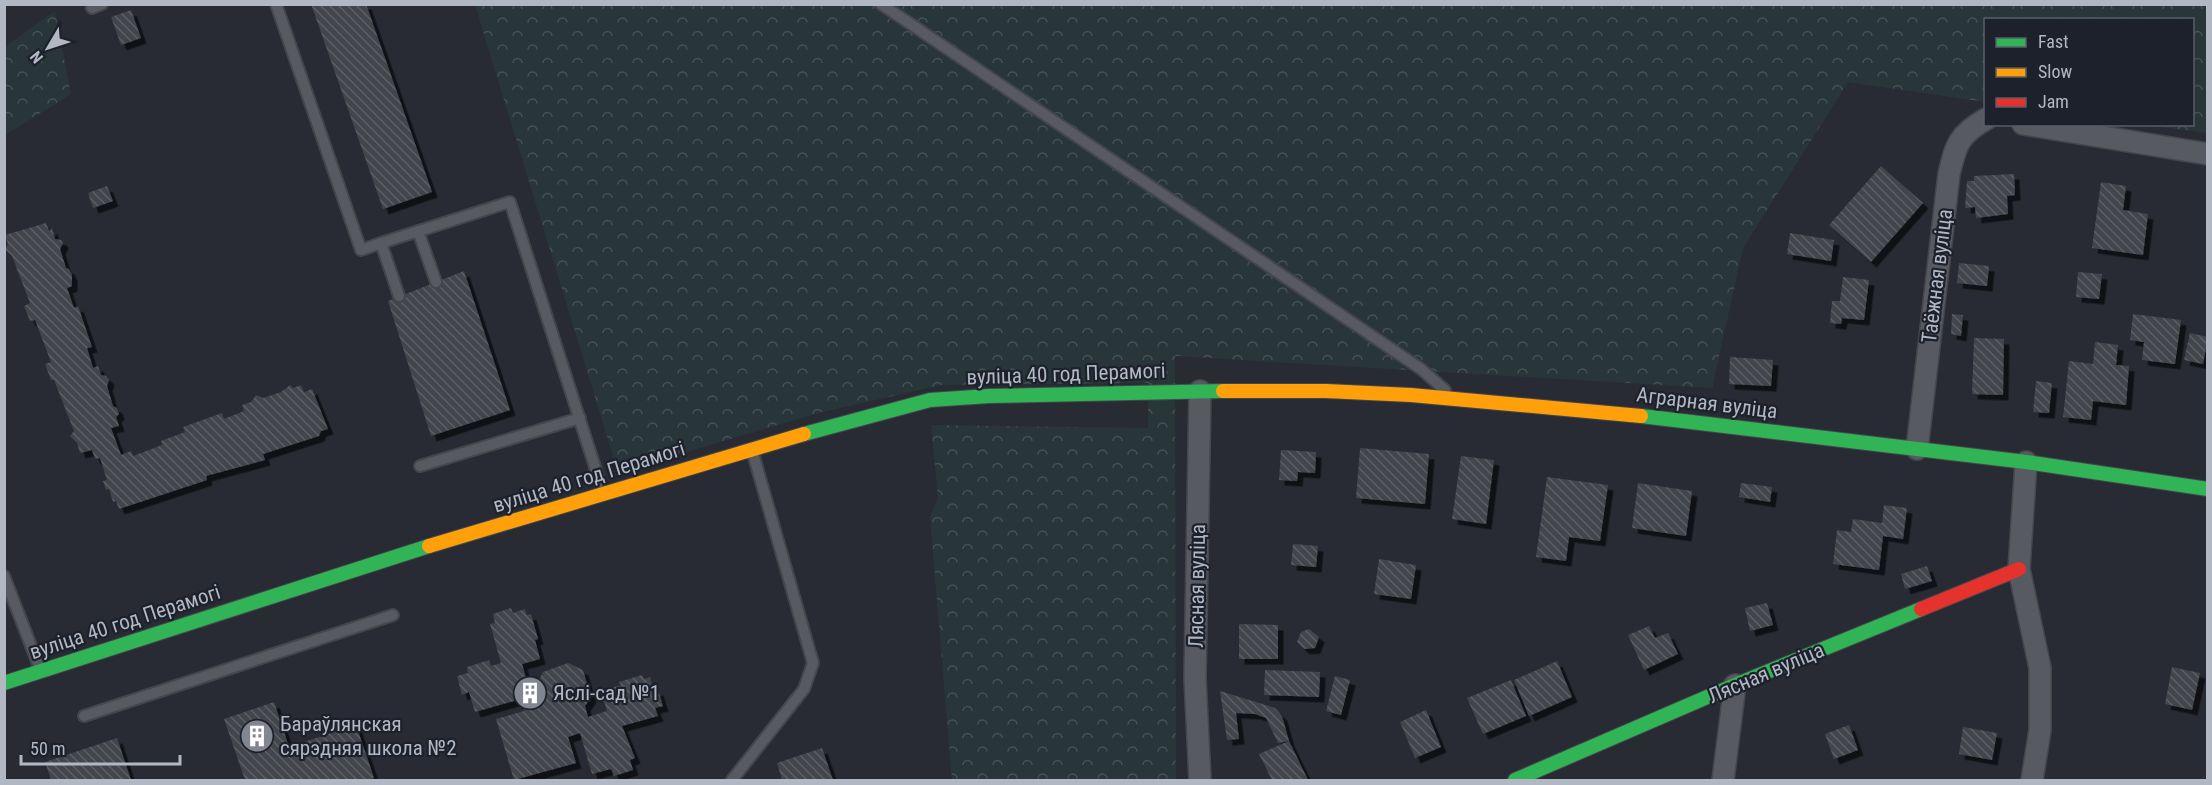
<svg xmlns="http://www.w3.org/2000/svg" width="2212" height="785" viewBox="0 0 2212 785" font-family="'Roboto Condensed',sans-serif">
<defs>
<pattern id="forest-crowns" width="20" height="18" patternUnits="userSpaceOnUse" patternTransform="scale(1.5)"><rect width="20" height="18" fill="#28363a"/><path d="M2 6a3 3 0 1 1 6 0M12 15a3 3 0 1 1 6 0" fill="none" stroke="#455155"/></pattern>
<pattern id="building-back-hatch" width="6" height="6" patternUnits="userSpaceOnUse" patternTransform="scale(1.5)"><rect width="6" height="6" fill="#42454c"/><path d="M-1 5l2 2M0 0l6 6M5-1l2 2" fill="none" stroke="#5b5e64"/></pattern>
<filter id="shadow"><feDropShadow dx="5.5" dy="5.5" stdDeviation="0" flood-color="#0009"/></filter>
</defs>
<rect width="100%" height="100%" fill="#282b33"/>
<!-- forest -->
<g fill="url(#forest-crowns)">
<path d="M475,5h1732v128l-60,-8 45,-1v-104h-206l-1,82 -137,-20 -105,166 -31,140 -537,-32 1,424h-224l-22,-263 8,-19 -7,-73 217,3v-45l-207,2 -123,28 -200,59z"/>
<path d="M55,11l16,83 -66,41v-88z"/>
</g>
<!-- building -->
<g fill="url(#building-back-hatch)" filter="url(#shadow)">
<path d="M311,4h55l66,188 -49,17z"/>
<path d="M131,10l10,28 -20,7 -10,-28z"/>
<path d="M1881,166l42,37 -52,59 -42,-37z"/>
<path d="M2014,174l1,21 -8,1 1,18 -32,4 -1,-11 -10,1 2,-27h7v-5z"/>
<path d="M2101,182l25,4 -3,24 25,4 -5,41 -51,-7z"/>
<path d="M107,186l6,15 -20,7 -5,-15z"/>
<path d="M46,223l3,8 3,-3 3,11 6,1 2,3 -3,6 6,19 3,1 3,6v11l-5,2 7,20 4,-2 14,41 -5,1 6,20 5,-2 3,9 5,1 3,4 -2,6 6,20 4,2 2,6 -3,3 3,9 -8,2 10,27 10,-4 2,5 29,-11 -1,-4 24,-9 -2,-5 39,-14 2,6 20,-8 -2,-6 9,-3 5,-7 7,3 18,-6 9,-7 3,3 8,-3 3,7 8,-3 16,40 -7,2 -2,5 -56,18 2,6 -59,16 1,4 -88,29 -3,-8 -3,1 -4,-13 -3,1 -3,-9 4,-1 -7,-22 -5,1 -3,-9 -12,3 -3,-10 -7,-7 4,-5 -20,-51h-3l-6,-16 6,-2 -16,-42 -5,1 -6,-15 6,-3 -18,-47 -7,-7 3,-5 -3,-9z"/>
<path d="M1790,233l44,7 -3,21 -44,-7z"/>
<path d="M1959,263l30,3 -2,20 -30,-3z"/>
<path d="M464,271l46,139 -79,26 -43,-135z"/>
<path d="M2078,272l24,2 -3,25 -23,-2z"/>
<path d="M1843,277l26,3 -5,40 -22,-2 -1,6 -11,-1 2,-22h8z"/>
<path d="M1952,314l11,1 -2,21 -10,-2z"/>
<path d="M2133,314l48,6 -6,44 -33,-4 2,-18 -14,-2z"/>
<path d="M2190,333l18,4 -5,27 -19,-4z"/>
<path d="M1974,338l30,1 -1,56 -31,-1z"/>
<path d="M2095,342l23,3 -2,20 13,1 -3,39 -33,-4 -2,19 -28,-3 6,-56 24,3z"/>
<path d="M1730,357l43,3 -2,26 -42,-2z"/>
<path d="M2036,381l16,2 -3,30 -16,-1z"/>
<path d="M1360,448l69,6 -4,50 -69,-6z"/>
<path d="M1281,450l35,2 -1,21 -17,-1 -1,9 -18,-1z"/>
<path d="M1461,456l33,4 -8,64 -34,-5z"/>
<path d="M1547,477l61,8 -8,56 -31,-4 -3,24 -30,-4z"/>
<path d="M1638,483l54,8 -6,45 -54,-8z"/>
<path d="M1741,483l31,4 -2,15 -31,-5z"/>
<path d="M1884,505l23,3 -4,31 -20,-3 -4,34 -46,-6 4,-34 14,2 2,-13 29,4z"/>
<path d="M1293,544l25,2 -2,21 -25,-2z"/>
<path d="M1379,559l37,6 -5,34 -37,-5z"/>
<path d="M1927,566l5,15 -27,8 -4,-15z"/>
<path d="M1767,603l6,22 -23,6 -5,-23z"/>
<path d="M511,608l2,5 12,-4 2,6 4,-1 7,25 -3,1 5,19 -18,5 6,21 10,-3 5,-10 25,-9 15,7 8,27 -6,9 3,11 19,-6 -6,-20 20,-6 -2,-3 23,-7 2,4 6,-2 4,14 4,-1 5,16 -8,2 3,8 -36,10 13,32 -5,2 3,10 -19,6 -3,-7 -19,5 -12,-41 -12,4 8,26 -62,17 -18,-61 28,-8 -3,-12 -46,13 -6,-20 -7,3 -5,-19 11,-3 -1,-6 22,-7 2,6 10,-3 -11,-39 5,-1 -2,-9z"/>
<path d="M1239,624l39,1v34h-39z"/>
<path d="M1649,626l6,12 13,-5 10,21 -34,16 -16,-35z"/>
<path d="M1309,629l10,8 -4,11 -11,1 -7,-7 4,-10z"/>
<path d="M1557,661l15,36 -43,19 -15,-36z"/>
<path d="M2172,667l28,6 -8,37 -27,-6z"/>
<path d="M1265,670l55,2 -1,25 -55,-2z"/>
<path d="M1335,676l15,4 -9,35 -15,-4z"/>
<path d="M1511,680l15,36 -43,18 -16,-36z"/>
<path d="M1220,691l55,17 7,8 7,25 -11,2 -12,-25 -11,-4 -19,-1 3,26 -12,1z"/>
<path d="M274,702l15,45 67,-22 18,53 -7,2h-122l-21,-61z"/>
<path d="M1426,710l15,37 -26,11 -15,-36z"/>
<path d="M1849,725l9,25 -24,9 -9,-25z"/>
<path d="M1963,727l34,6 -5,27 -33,-6z"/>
<path d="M117,738l14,42h-80l-6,-18z"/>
<path d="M1289,741l19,39h-36l-13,-26z"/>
<path d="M822,748l11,32h-51l-5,-17z"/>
</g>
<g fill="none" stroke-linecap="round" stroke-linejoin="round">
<!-- lane casing -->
<g stroke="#44464c" stroke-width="14">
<g id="lane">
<path d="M276,4l85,246 20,-7"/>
<path d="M881,4l540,365 24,21"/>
<path d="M92,8l10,-4"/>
<path d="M418,231l18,51"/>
<path d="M399,296l-18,-53 129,-41 93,290"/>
<path d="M420,466l160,-48"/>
<path d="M4,576l36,93"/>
<path d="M84,716l309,-101"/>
<path d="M732,780l72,-91 9,-26 -61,-213"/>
</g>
</g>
<!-- street casing -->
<g stroke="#44464c" stroke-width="24">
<g id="street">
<path d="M2023,124l185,30"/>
<path d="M1917,449l32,-275c7,-29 9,-39 37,-55"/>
<path d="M2026,462l-7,107 21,99v62l-8,50"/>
<path d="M1200,780l-5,-102 5,-287"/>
<path d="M1723,780l12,-95"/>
</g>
</g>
<!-- fast casing -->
<g stroke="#44464c" stroke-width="16">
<g id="fast">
<path d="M1641,416l385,46 182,27"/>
<path d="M804,434l126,-34 59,-4 234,-5"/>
<path d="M4,683l425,-137"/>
<path d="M1515,780l220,-95 186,-76"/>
</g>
</g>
<!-- slow casing -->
<g stroke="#44464c" stroke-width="16">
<g id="slow">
<path d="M1223,391h103l85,4 230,21"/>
<path d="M429,546l375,-112"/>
</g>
</g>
<!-- jam casing -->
<g stroke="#44464c" stroke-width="16">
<path id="jam" d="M1921,609l98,-40"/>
</g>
<!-- lane -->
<use href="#lane" stroke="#585a61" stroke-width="10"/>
<!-- street -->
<use href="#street" stroke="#585a61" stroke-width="21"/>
<!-- fast -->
<use href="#fast" stroke="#30b455" stroke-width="14"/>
<!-- slow -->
<use href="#slow" stroke="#ff9f0a" stroke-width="14"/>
<!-- jam -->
<use href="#jam" stroke="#e5322d" stroke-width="14"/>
</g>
<!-- icons -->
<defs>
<g id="building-disc" transform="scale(1.725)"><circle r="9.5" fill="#828691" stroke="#1c212c"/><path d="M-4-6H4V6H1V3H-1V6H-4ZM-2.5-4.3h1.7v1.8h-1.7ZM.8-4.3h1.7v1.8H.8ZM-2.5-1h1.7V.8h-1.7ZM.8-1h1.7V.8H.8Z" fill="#fff"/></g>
</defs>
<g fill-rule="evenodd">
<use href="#building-disc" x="530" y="693"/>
<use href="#building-disc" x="257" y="736"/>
</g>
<g text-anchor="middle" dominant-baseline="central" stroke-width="4.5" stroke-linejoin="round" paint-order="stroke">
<!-- street labels -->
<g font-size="21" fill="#b2b7c4" stroke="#1c212c">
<text transform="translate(1937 276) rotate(-83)">Таёжная вуліца</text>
<text transform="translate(1066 374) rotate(-2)">вуліца 40 год Перамогі</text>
<text transform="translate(1707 403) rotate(7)">Аграрная вуліца</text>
<text transform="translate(589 477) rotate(-17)">вуліца 40 год Перамогі</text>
<text transform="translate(1197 586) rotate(-89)">Лясная вуліца</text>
<text transform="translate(125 622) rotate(-18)">вуліца 40 год Перамогі</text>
<text transform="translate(1766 673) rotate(-23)">Лясная вуліца</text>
</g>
<!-- poi labels -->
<g font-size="21" fill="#b2b7c4" stroke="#1c212c" text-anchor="start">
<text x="553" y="693">Яслі-сад №1</text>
<text x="280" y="724">Бараўлянская<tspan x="280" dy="24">сярэдняя школа №2</tspan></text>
</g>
</g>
<!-- border -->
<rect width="2212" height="785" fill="none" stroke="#b2b7c4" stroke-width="12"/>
<!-- legend -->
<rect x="1984" y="18" width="210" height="108" fill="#1c212c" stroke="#585d69" stroke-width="1.5"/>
<rect x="1996" y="38" width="30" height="9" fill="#30b455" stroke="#585d69" stroke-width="1.5"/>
<text x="2038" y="48" font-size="18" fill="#b2b7c4">Fast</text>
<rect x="1996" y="68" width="30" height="9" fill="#ff9f0a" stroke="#585d69" stroke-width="1.5"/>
<text x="2038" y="78" font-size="18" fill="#b2b7c4">Slow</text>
<rect x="1996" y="98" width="30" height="9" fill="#e5322d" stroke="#585d69" stroke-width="1.5"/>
<text x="2038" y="108" font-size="18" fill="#b2b7c4">Jam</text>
<!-- north arrow -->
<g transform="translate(48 48) rotate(231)" stroke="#1c212c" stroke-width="4.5" paint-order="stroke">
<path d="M0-4.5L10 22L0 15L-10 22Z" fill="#b2b7c4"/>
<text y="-9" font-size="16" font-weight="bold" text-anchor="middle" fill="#b2b7c4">N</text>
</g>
<!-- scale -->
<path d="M21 755v9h159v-9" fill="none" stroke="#b2b7c4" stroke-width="3"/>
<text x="30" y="755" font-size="18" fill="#b2b7c4" stroke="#1c212c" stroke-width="4.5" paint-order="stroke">50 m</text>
</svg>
